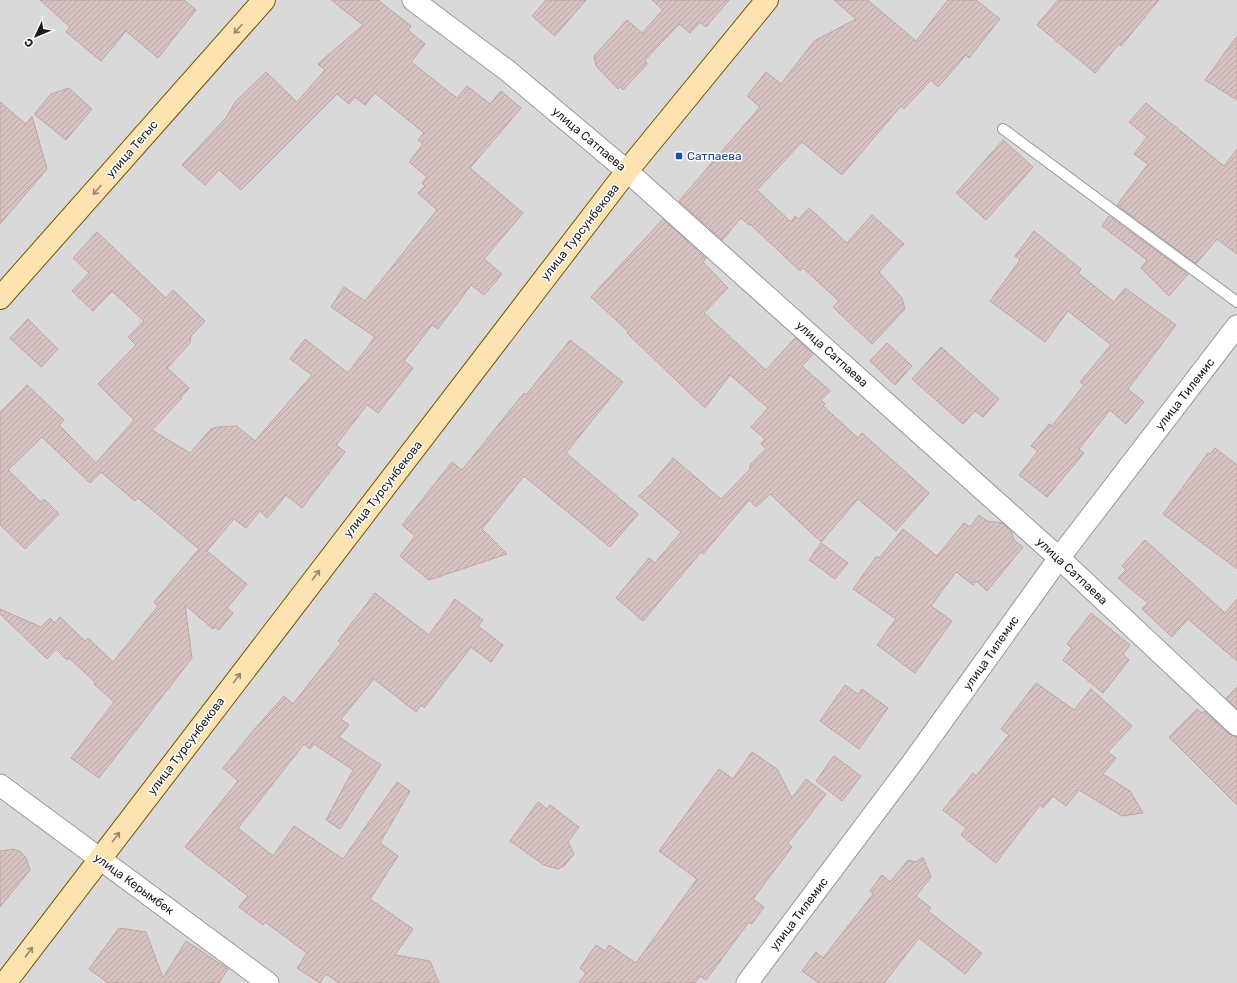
<svg xmlns="http://www.w3.org/2000/svg" width="1237" height="983" viewBox="0 0 1237 983" font-family="Rubik,sans-serif">
<defs>
<pattern id="building-hatch" width="6" height="6" patternUnits="userSpaceOnUse"><rect width="6" height="6" fill="#d5c2c1"/><path d="M-1 1l2-2M0 6l6-6M5 7l2-2" fill="none" stroke="#b6a6a5"/></pattern>
</defs>
<rect width="100%" height="100%" fill="#eee5e1"/>
<!-- residential -->
<rect fill="#dad9d9" x="0" y="0" width="1237" height="983"/>
<!-- building -->
<g fill="url(#building-hatch)" stroke="#c0a4a3">
<path d="M40,0h144l12,10 -38,48 -32,-27 -25,30 -35,-29 4,-5z"/>
<path d="M331,0h47l33,26 -3,4 17,14 -14,18 46,36 10,-12 23,18 11,-13 20,17 -51,60 53,45 -39,46 18,15 -18,21 -13,-10 -33,44 -6,-4 -28,36 9,7 -35,45 -11,-8 -31,40 9,7 -43,56 -16,-13 -19,23 -7,-7 -14,17 -12,-9 -27,32 40,33 -20,24 6,5 -14,17 -4,-3 -2,2 -28,-24 7,53 -93,120 -28,-20 43,-56 -20,-18 1,-2 -26,-24 -2,2 -11,-11 -9,10 -47,-45v-5l41,18 9,-9 5,5 5,-6 25,24 3,-3 25,24 45,-56 -4,-4 45,-53 -61,-51 -3,3 -34,-29 -11,11 -48,-46 -34,33 33,32 3,-3 15,15 -34,35 -25,-24v-113l27,-27 37,35 -5,5 37,38 38,-43 -36,-36 38,-39 -8,-8 16,-16 -32,-30 -19,20 -21,-20 17,-18 -16,-15 24,-26 69,66 7,-8 32,31 -14,15 -1,7 -23,25 22,20 -8,9 1,1 -30,32 38,23 21,-24 6,-2 20,-1 18,15 57,-66 -22,-16 15,-20 43,34 27,-36 -44,-30 13,-20 21,14 72,-91 -19,-17 7,-7 -3,-3 5,-6 -18,-15 14,-18 -5,-4 6,-7 -49,-40 -10,12 -10,-8 -6,7 -12,-10 -96,96 -22,-20 -14,15 -23,-20 44,-47 9,-16 31,-30 31,30 28,-32 -7,-6 45,-39z"/>
<path d="M546,0h40l-31,36 -23,-20z"/>
<path d="M652,0h77l-23,27 -6,-5 -10,11 -11,-9 -34,36 2,4 -24,26 -3,-3 -2,2 -22,-23 -2,-10 33,-36 15,13 21,-23z"/>
<path d="M834,0h34l48,41 32,-41h28l24,19 -31,39 -3,-3 -28,32 -7,-7 -27,29 -3,-3 -59,69 -40,-33 -45,48 34,32 4,-6 3,3 11,-11 38,35 25,-28 32,29 -25,28 23,26 3,11 -33,35 -39,-37 6,-6 -36,-33 -3,3 -50,-47 -1,1 -8,-7 -19,22 -43,-39 81,-94 -13,-11 19,-24 15,12 33,-43 42,-22z"/>
<path d="M1058,0h101l-38,46 -2,-2 -24,29 -58,-48z"/>
<path d="M1237,36v64l-32,-20z"/>
<path d="M69,88l23,21 -26,31 -32,-26 17,-20z"/>
<path d="M0,102l26,22 6,-8 15,53 -47,55z"/>
<path d="M1146,103l78,63 13,-17v105l-20,-15 -21,25 -79,-59 31,-41 -14,-10 13,-17 -18,-15z"/>
<path d="M1003,140l30,27 -47,53 -30,-27z"/>
<path d="M1109,216l79,58 -19,22 -28,-28 6,-8 -45,-34z"/>
<path d="M663,219l43,39 -3,4 25,26 -24,25 62,57 29,-32 2,1 16,15 -11,12 28,25 -9,9 4,4 -2,2 35,32 4,-5 67,60 -33,38 -38,-32 -37,43 -51,-48 -14,13 -7,-7 -46,54 -2,-2 -58,69 -27,-23 33,-40 6,5 26,-31 -42,-36 13,-13 21,-25 48,41 29,-30v-4l16,-16 -5,-5 4,-5 -14,-12 17,-19 -38,-33 -25,33 -78,-75 2,-1 -38,-35z"/>
<path d="M1034,231l47,38 -3,4 36,29 11,-14 51,37 -48,64 16,13 -18,22 -16,-14 -31,39 5,4 -37,44 -28,-22 19,-24 -7,-5 18,-22 3,2 32,-41 -4,-3 31,-37 -43,-34 -23,31 -55,-41 30,-41 -5,-4z"/>
<path d="M28,319l30,30 -17,18 -31,-29z"/>
<path d="M570,340l53,42 -57,71 72,61 -28,33 -86,-71 -42,53 25,25 -78,26 -29,-24 15,-20 -13,-11 50,-63 10,8 62,-77 2,2z"/>
<path d="M887,343l25,23 -17,19 -25,-24z"/>
<path d="M941,347l58,52 -16,18 -8,-6 -12,13 -51,-45z"/>
<path d="M1215,448l22,17v104l-74,-55 45,-61 2,1z"/>
<path d="M979,515l8,6 15,2 9,8 3,9 9,7 -36,44 -11,-10 -3,4 -17,-13 -25,34 21,15 -37,52 -38,-28 19,-26 -43,-30 23,-32h4l23,-28 34,27 27,-33 6,4z"/>
<path d="M1145,540l80,73 12,-14v62l-49,-42 -16,18 -30,-28 6,-6 -30,-25 8,-8 -4,-4z"/>
<path d="M821,543l27,20 -13,16 -26,-19z"/>
<path d="M375,593l54,42 26,-36 28,21 -5,6 25,19 -12,17 -20,-15 -47,61 -3,-3 -5,7 -42,-33 -33,40 8,6 -10,12 42,28 -41,64 -14,-9 27,-50 -39,-26 -4,5 -6,-5 -66,84 35,28 21,-30 49,33 54,-77 13,9 -30,52 18,13 -28,43 43,30 -18,26 35,6 9,22h-100l-13,-9 -6,9 -23,-15 10,-15 -42,-31 -2,3 -24,-18 9,-11 -63,-49 53,-66 -15,-13 29,-36 32,-36 9,8 48,-61 -3,-2z"/>
<path d="M1091,613l39,32 -7,9 6,6 -26,33 -40,-33 9,-12 -5,-4z"/>
<path d="M1036,683l38,27 17,-21 41,37 -24,26 8,6 -13,16 27,17 13,22 -21,3 -43,-26 -13,16 -13,-10 -10,12 -3,-3 -44,58 -35,-28 5,-7 -23,-18 30,-37 3,3 33,-41 -8,-6z"/>
<path d="M845,685l13,9 4,-5 26,19 -29,41 -39,-28z"/>
<path d="M1237,687v22l-11,-11z"/>
<path d="M1197,709l5,4 2,-2 25,23 8,3v68l-68,-68z"/>
<path d="M752,752l25,17 15,29 14,-19 20,15 -38,49 4,4 -39,52 11,8 -12,17 -3,-2 -43,58 -6,-4 -5,7h-116l7,-10 -6,-5 16,-23 9,6 4,-6 27,18 61,-84 -38,-28 60,-82 14,10z"/>
<path d="M834,756l27,20 -19,25 -26,-20z"/>
<path d="M538,802l9,7 3,-4 29,22 -11,15 6,12 -10,12 -6,3 -14,-4 -34,-24z"/>
<path d="M14,849l7,3 5,6 4,12 -30,37v-56z"/>
<path d="M923,857l8,20 -15,19 15,12 -3,3 54,42 -17,21 -46,-36 -35,45h-65l-17,-12 14,-19 7,6 50,-64 -3,-3 12,-16 8,7 18,-22 8,2z"/>
<path d="M119,928l27,4 17,46 23,-37 42,28 -9,14h-111l-19,-14z"/>
</g>
<g fill="none" stroke-linecap="round" stroke-linejoin="round">
<!-- lane casing -->
<g stroke="#999" stroke-width="12">
<path id="lane" d="M1003,129l234,173"/>
</g>
<!-- street casing -->
<g stroke="#999" stroke-width="23">
<g id="street">
<path d="M413,0l95,71 119,100 432,387 178,167"/>
<path d="M0,785l268,198"/>
<path d="M747,983l165,-220 147,-205 178,-232"/>
</g>
</g>
<!-- secondary casing -->
<g stroke="#765500" stroke-width="24">
<g id="secondary">
<path d="M0,298l264,-298"/>
<path d="M5,983l622,-812 140,-171"/>
</g>
</g>
<!-- lane -->
<use href="#lane" stroke="#fff" stroke-width="10"/>
<!-- street -->
<use href="#street" stroke="#fff" stroke-width="21"/>
<!-- secondary -->
<use href="#secondary" stroke="#fce3b1" stroke-width="22"/>
</g>
<!-- one-way arrows -->
<defs><path id="oneway-shaft" d="M-6 0H5M1.5-3L5.5 0L1.5 3" fill="none" stroke-width="1.6" stroke-linecap="round" stroke-linejoin="round"/></defs>
<g stroke="#97896e">
<use href="#oneway-shaft" transform="translate(238 29) rotate(132)"/>
<use href="#oneway-shaft" transform="translate(97 190) rotate(131)"/>
<use href="#oneway-shaft" transform="translate(316 575) rotate(-53)"/>
<use href="#oneway-shaft" transform="translate(237 678) rotate(-53)"/>
<use href="#oneway-shaft" transform="translate(116 837) rotate(-53)"/>
<use href="#oneway-shaft" transform="translate(29 952) rotate(-53)"/>
</g>
<!-- markers -->
<rect fill="#1a4fb4" stroke="#fff" stroke-width="1.5" x="675" y="152" width="8" height="8" rx="2"/>
<g text-anchor="middle" dominant-baseline="central" stroke-width="3" stroke-linejoin="round" paint-order="stroke">
<!-- street labels -->
<g font-size="12" fill="#1c1c1c" stroke="#fff">
<text transform="translate(589 139) rotate(40)">улица Сатпаева</text>
<text transform="translate(132 149) rotate(-49)">улица Тегыс</text>
<text transform="translate(580 232) rotate(-52)">улица Турсунбекова</text>
<text transform="translate(832 354) rotate(42)">улица Сатпаева</text>
<text transform="translate(1185 394) rotate(-52)">улица Тилемис</text>
<text transform="translate(383 489) rotate(-52)">улица Турсунбекова</text>
<text transform="translate(1072 571) rotate(43)">улица Сатпаева</text>
<text transform="translate(991 653) rotate(-55)">улица Тилемис</text>
<text transform="translate(186 746) rotate(-53)">улица Турсунбекова</text>
<text transform="translate(134 884) rotate(36)">улица Керымбек</text>
<text transform="translate(799 914) rotate(-53)">улица Тилемис</text>
</g>
<!-- transit labels -->
<g font-size="12" fill="#164399" stroke="#fff" text-anchor="start">
<text x="687" y="156">Сатпаева</text>
</g>
</g>
<!-- north arrow -->
<g transform="translate(36 36) rotate(226)" stroke="#ffffff" stroke-width="3" paint-order="stroke">
<path d="M0-3L7 15L0 10L-7 15Z" fill="#1c1c1c"/>
<text y="-6" font-size="11" font-weight="bold" text-anchor="middle" fill="#1c1c1c">С</text>
</g>
</svg>
